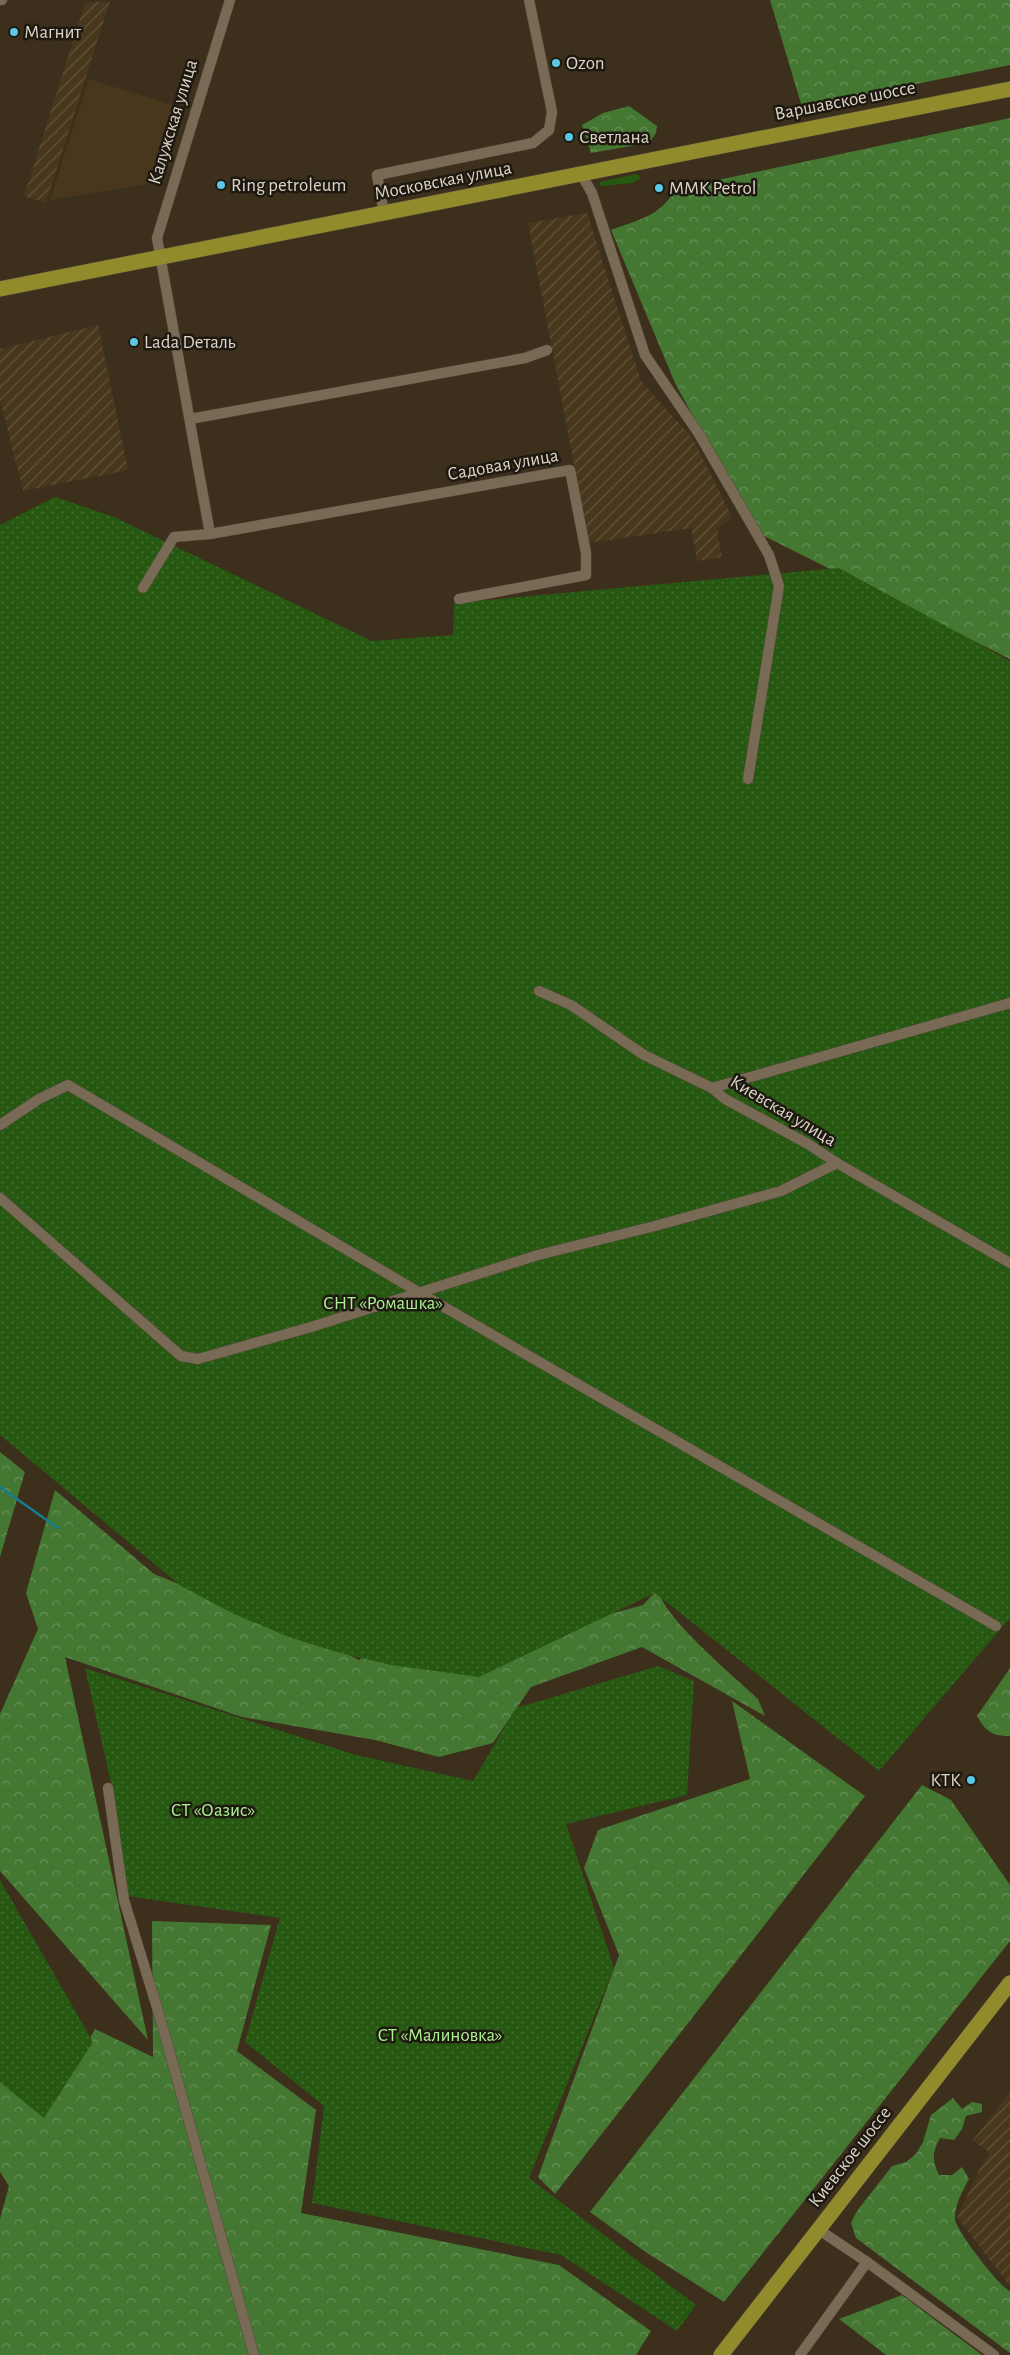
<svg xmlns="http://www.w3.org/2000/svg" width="1010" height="2355" viewBox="0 0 1010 2355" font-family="'Alegreya Sans',sans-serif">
<defs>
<pattern id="industrial-furrows" width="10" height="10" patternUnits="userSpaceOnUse" patternTransform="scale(1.25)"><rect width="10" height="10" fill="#48371d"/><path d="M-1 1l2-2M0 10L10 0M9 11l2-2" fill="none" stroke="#62533c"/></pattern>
<pattern id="forest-crowns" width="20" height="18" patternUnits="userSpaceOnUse" patternTransform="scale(1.25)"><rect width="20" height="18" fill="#447732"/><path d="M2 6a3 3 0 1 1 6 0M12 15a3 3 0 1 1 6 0" fill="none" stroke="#679058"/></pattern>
<pattern id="park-dots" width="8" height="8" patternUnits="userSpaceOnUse" patternTransform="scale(1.25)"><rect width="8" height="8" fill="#275812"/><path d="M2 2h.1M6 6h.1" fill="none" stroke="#466f33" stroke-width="1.8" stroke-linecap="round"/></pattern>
</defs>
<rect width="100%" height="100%" fill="#3c2f1c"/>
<!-- built -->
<path fill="#48371d" d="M89,79l96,30 -26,73 -109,18z"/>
<!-- industrial -->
<g fill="url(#industrial-furrows)">
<path d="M110,1l-64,202 -22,-7 61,-193z"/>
<path d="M587,213l54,168 52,58 39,78 -15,12 5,28 -25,4 -6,-33 -102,15 -61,-320z"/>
<path d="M98,325l30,145 -105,21 -23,-91v-51z"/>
<path d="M1010,2092v194l-53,-69 23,-49 10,-15 -17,-13z"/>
</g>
<!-- grass -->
<path fill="#275812" d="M635,174l4,1 1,3 -7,5 -33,3v-4z"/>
<!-- forest -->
<g fill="url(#forest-crowns)">
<path d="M770,0h240v65l-208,42z"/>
<path d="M629,106l28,20 -1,7 -7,10 -58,10 -9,-28 21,-12z"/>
<path d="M1010,118v541l-254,-127 -81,-149 -64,-153c29,-11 48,-13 65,-41z"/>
<path d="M0,1452l25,20 -25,85z"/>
<path d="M55,1490l99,84 175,70 30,16 34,-24 25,31 225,-62 15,-16c5,29 76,87 100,110l7,17 -123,-69 -111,40 -38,56 -54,14 -64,-17 -133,-23 -177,-60 83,383 -148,-169v-157l38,-85 -12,-36z"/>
<path d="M1010,1668v68c-18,0 -24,-4 -33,-20z"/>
<path d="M732,1701l133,95 -310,398 -17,-17 81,-222 -35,-87 14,-38 152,-51z"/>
<path d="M922,1785l29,15 59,85v56l-286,361 -80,-51 -54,-39z"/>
<path d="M152,1921l119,4 -34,126 79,59 -15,103 258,52 92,66 -15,24h-636v-136l9,-33 -9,-14v-109l76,1 19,-35 58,28z"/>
<path d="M953,2098l9,11 10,-7 10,2v8l-16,4 -4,13 -8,11 -14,-2c-8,14 -8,23 -1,37h13l10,-8 7,12c-7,13 -14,25 -14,40 0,10 45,69 55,72v62l-154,-115 -5,-15 6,-12 35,-45 14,-4 10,-8 7,-12 8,-27z"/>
<path d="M902,2295l80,60h-96l-47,-36z"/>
</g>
<!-- park -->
<g fill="url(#park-dots)">
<path d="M55,497l59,20 258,124 81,-6 1,-32 385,-35 171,93v957l-131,153 -224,-178 -176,84 -88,-12 -51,-12 -51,-16 -55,-23 -53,-28 -181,-151v-910z"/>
<path d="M658,1666l36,15 -7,114 -121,29 48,144 -85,210 167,127 -19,26 -116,-76 -249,-52 12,-97 -79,-64 35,-124 -153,-22 -13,-100 -29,-128 271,87 117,26 43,-73z"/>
<path d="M0,1880l93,162 -49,76 -44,-36z"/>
</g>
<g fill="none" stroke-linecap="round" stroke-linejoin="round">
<!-- stream -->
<path stroke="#157c91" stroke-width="2.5" d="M0,1487l58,41"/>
<!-- street casing -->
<g stroke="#574c3c" stroke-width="11">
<g id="street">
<path d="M0,0h2"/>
<path d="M581,174l11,19 53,162 54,79 70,121 10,31 -31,193"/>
<path d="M384,213l-7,-38 156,-32 16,-13 3,-18 -23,-112"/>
<path d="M190,419l335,-61 22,-8"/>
<path d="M210,534l360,-64 16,83v22l-127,24"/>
<path d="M143,588l31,-51 36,-3 -53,-296 73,-238"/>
<path d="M539,991l32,14 73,50 68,33 13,11 83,45 29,19 173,100"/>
<path d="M712,1088l298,-85"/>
<path d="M0,1125l39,-26 29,-14 352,208 576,333"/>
<path d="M0,1198l181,158 17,3 113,-32 227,-72 117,-29 126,-35 56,-28"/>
<path d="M108,1788l16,112 35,114 95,341"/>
<path d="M819,2230l48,32 127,93"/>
<path d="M800,2355l67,-93"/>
</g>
</g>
<!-- highway casing -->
<g stroke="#574c3c" stroke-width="16">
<g id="highway">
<path d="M0,289l1010,-200"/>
<path d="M721,2355l289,-372"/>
</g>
</g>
<!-- street -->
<use href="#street" stroke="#786a55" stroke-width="10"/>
<!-- highway -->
<use href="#highway" stroke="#928b2c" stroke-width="15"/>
</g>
<!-- markers -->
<g fill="#5ac8e5" stroke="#1e1910" stroke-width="2">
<circle cx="14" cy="32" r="5"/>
<circle cx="556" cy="63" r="5"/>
<circle cx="569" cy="137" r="5"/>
<circle cx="221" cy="185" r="5"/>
<circle cx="659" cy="188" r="5"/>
<circle cx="134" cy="342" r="5"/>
<circle cx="971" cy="1780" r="5"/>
</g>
<g text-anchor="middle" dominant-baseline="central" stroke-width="5" stroke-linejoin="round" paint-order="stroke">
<!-- poi labels -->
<g font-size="19" fill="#dcd4c8" stroke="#1e1910" text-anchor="start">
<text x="24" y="32">Магнит</text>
<text x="566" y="63">Ozon</text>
<text x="579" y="137">Светлана</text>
<text x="231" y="185">Ring petroleum</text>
<text x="669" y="188">MMK Petrol</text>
<text x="144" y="342">Lada Dеталь</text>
<text x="961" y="1780" text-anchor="end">КТК</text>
</g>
<!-- street labels -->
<g font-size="19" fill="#dcd4c8" stroke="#1e1910">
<text transform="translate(845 101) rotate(-11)">Варшавское шоссе</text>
<text transform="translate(173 122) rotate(-73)">Калужская улица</text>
<text transform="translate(443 181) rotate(-11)">Московская улица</text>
<text transform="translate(503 465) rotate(-10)">Садовая улица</text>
<text transform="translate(783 1111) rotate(31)">Киевская улица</text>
<text transform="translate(850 2157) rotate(-52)">Киевское шоссе</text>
</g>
<!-- park labels -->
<g font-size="19" fill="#a9f091" stroke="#1e1910">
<text x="383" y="1303">СНТ «Ромашка»</text>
<text x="213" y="1810">СТ «Оазис»</text>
<text x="440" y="2035">СТ «Малиновка»</text>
</g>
</g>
</svg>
